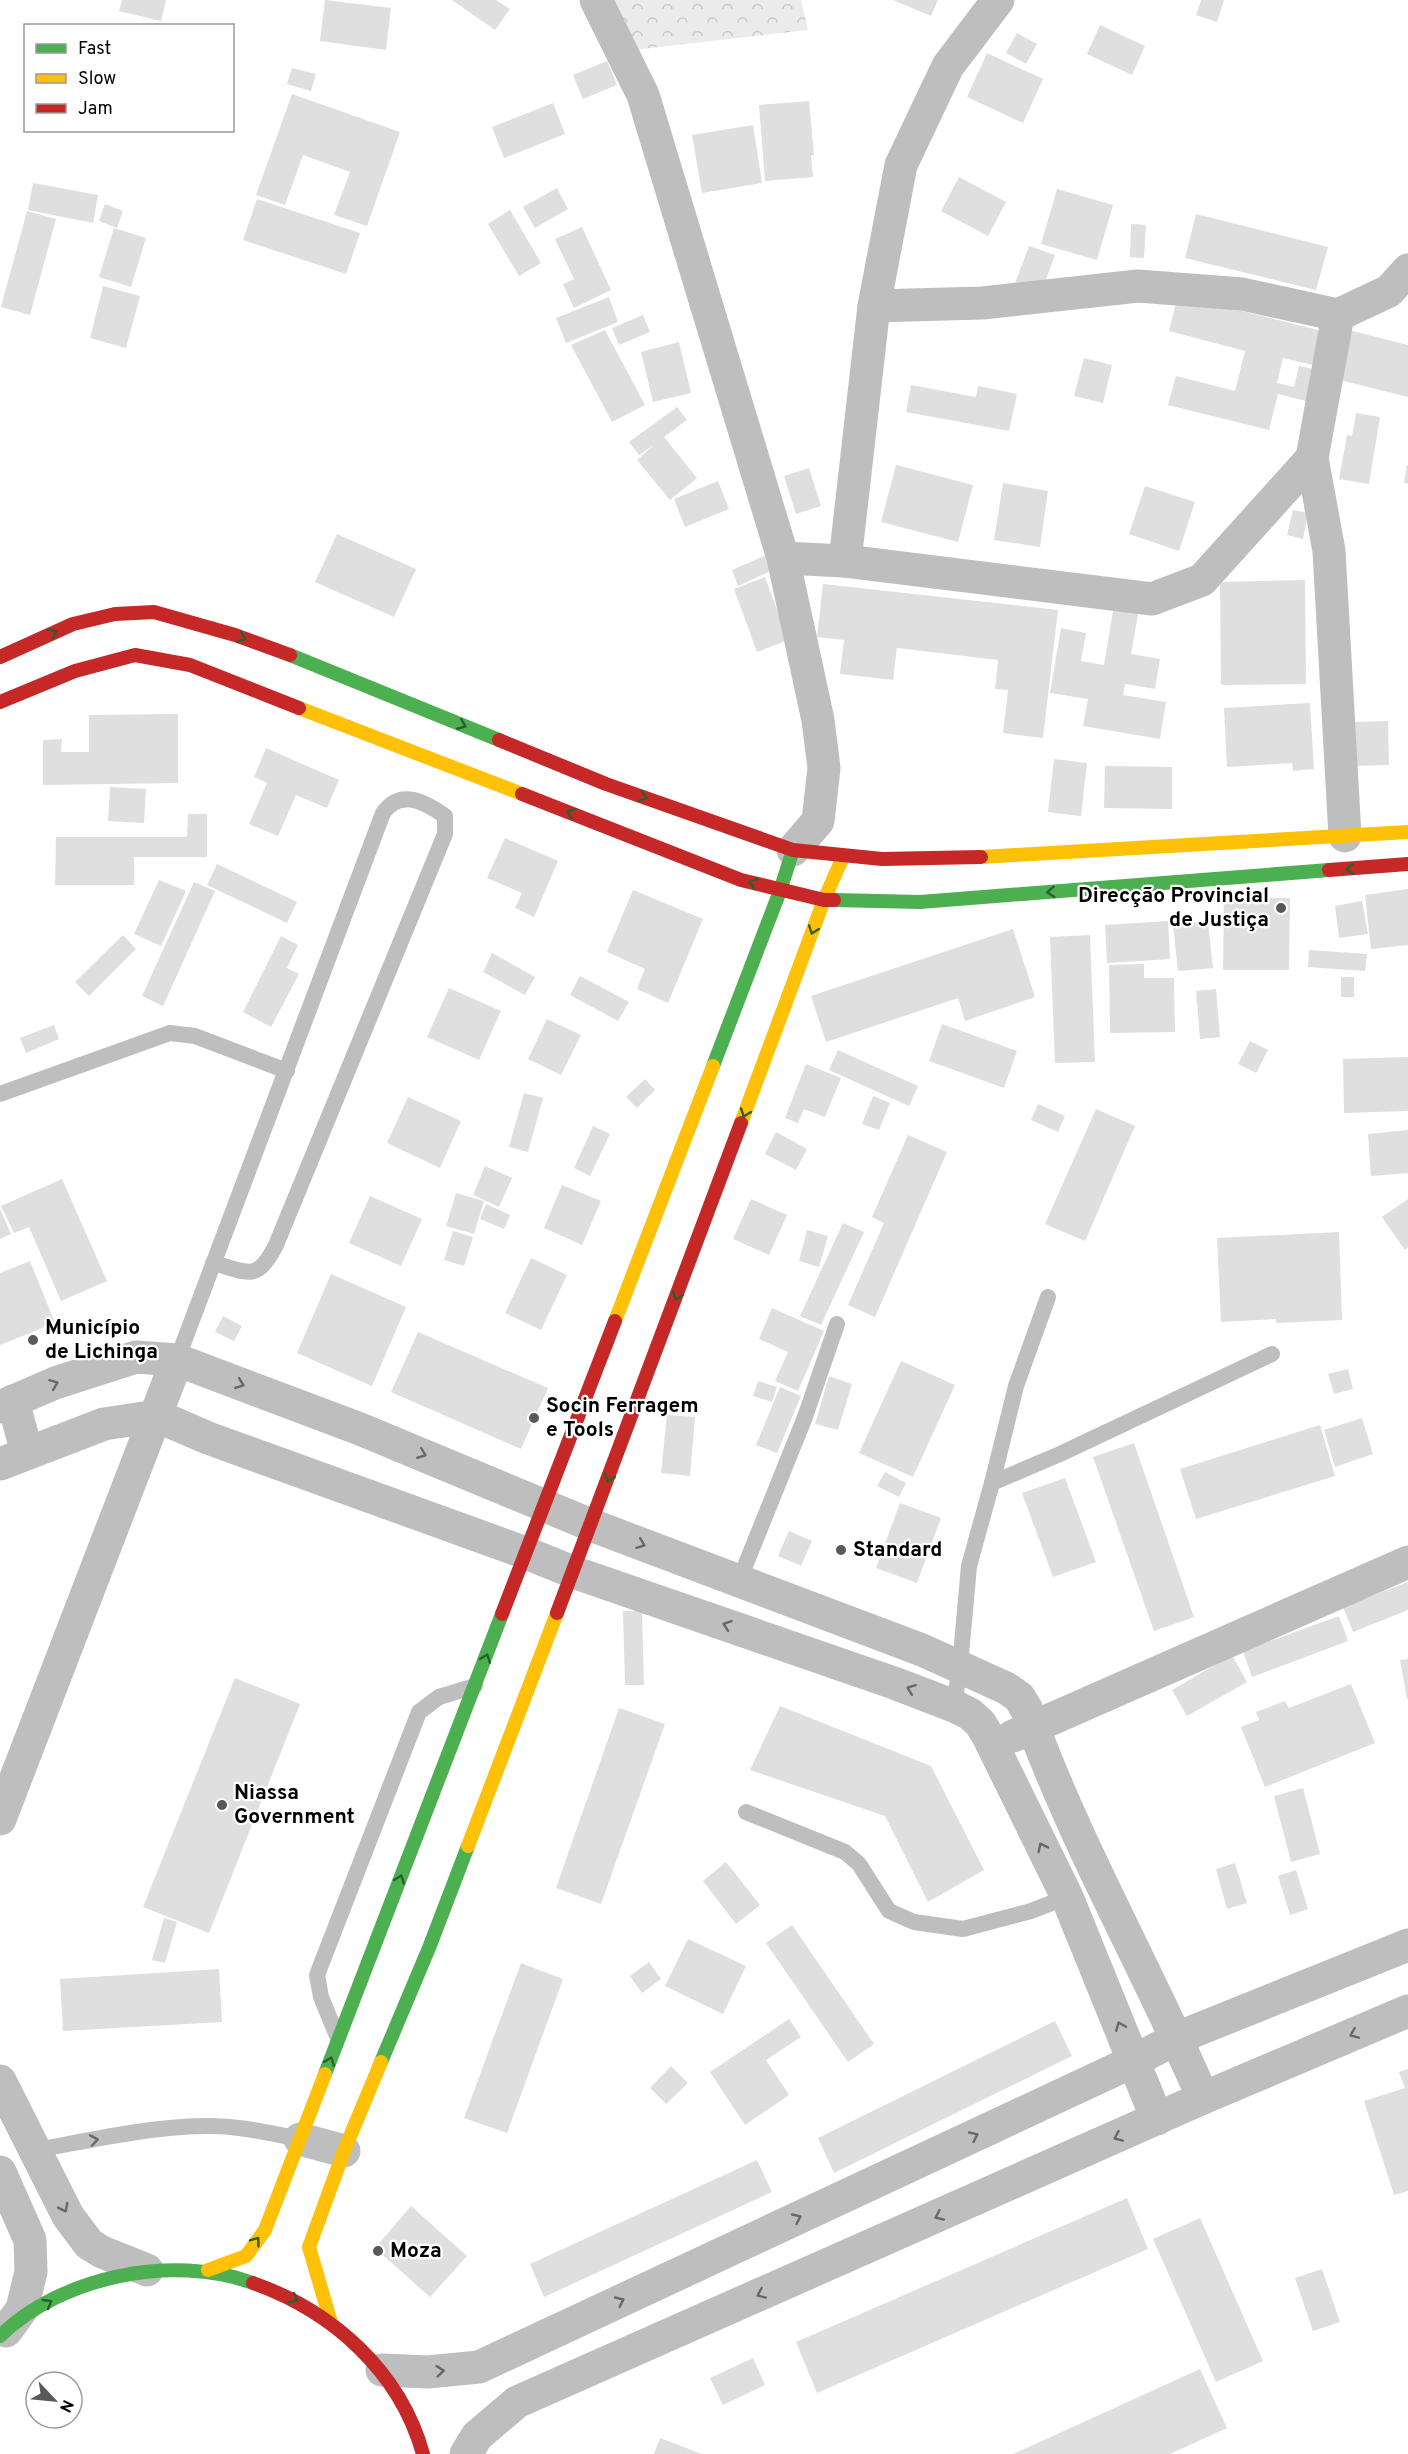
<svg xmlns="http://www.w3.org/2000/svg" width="1408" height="2454" viewBox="0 0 1408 2454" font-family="Overpass,sans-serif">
<defs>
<pattern id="forest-crowns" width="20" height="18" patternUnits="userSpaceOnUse" patternTransform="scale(1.5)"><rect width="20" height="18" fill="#ebebeb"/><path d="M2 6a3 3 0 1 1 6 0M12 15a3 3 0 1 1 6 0" fill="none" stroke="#c8c8c8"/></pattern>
</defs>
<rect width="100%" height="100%" fill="#fff"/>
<!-- forest -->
<path fill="url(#forest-crowns)" d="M592,0h209l7,30 -183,21z"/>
<!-- building -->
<g fill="#dfdfdf">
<path d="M122,0h44l-5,21 -42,-10z"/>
<path d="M325,0l66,8 -5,42 -66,-9z"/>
<path d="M452,0h44l14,9 -15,21z"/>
<path d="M893,0h45l-7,16z"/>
<path d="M1201,0h23l-7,22 -21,-7z"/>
<path d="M1100,25l45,21 -13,29 -45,-21z"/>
<path d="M1017,33l20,11 -11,20 -20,-11z"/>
<path d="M987,53l56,26 -20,44 -56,-26z"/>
<path d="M607,61l10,24 -34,14 -10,-24z"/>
<path d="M292,68l24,6 -5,17 -24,-7z"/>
<path d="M292,94l108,38 -33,94 -33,-11 16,-43 -47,-17 -18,50 -29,-10z"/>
<path d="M809,101l5,54h-3l2,22 -48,4 -6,-76z"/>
<path d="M553,103l12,31 -61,24 -12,-31z"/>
<path d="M753,125l9,58 -60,10 -10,-58z"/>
<path d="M959,177l47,25 -18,34 -47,-25z"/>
<path d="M33,183l65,12 -5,28 -65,-13z"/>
<path d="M557,188l11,21 -33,19 -12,-21z"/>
<path d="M1057,189l56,16 -16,55 -56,-16z"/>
<path d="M257,199l103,34 -14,41 -103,-34z"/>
<path d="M105,204l18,7 -6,17 -18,-7z"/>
<path d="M510,210l31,53 -22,13 -31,-52z"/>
<path d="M27,211l29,8 -26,96 -29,-8z"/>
<path d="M1196,214l132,33 -12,43 -131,-32z"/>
<path d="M1131,224l15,1 -2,33 -14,-1z"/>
<path d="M582,227l29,63 -37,18 -11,-24 11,-5 -19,-40z"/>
<path d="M114,228l32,10 -15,49 -32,-10z"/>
<path d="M1029,246l26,9 -14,38 -26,-10z"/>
<path d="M103,286l37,10 -14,52 -36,-10z"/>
<path d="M1178,295l148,37 -9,34 -34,-8 -6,25 17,4 5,-21 19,4 -8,32 -32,-8 -9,36 -101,-25 8,-29 59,15 10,-40 -76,-20z"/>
<path d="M609,297l9,25 -52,21 -10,-25z"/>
<path d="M643,315l7,17 -31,13 -7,-17z"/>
<path d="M605,330l40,75 -33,17 -41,-77z"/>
<path d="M1349,330l59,15v52l-72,-18z"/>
<path d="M679,342l12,51 -38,9 -12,-50z"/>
<path d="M1084,358l28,7 -9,38 -29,-7z"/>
<path d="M911,385l65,12 2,-11 39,8 -8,37 -103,-19z"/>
<path d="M677,407l10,13 -23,17 33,41 -27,22 -33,-40 17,-15 -15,10 -10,-13z"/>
<path d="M1356,413l24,4 -11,67 -30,-5 8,-44 5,1z"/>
<path d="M896,465l77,20 -15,57 -77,-20z"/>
<path d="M1407,465h1v19l-4,-1z"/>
<path d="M809,468l12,38 -25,8 -12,-38z"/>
<path d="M718,481l11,28 -44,18 -11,-28z"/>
<path d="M1003,483l45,8 -8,56 -46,-7z"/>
<path d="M1145,486l50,16 -16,49 -50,-17z"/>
<path d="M1293,510l15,3 -5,26 -16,-4z"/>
<path d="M337,534l79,35 -22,48 -79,-35z"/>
<path d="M766,555l7,15 -35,16 -6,-16z"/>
<path d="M765,577l23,63 -31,12 -23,-63z"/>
<path d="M1305,580l1,104 -85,1 -1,-103z"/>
<path d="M823,584l235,26 -15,128 -40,-5 5,-43 -13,-1 3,-29 -101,-12 -4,32 -53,-6 4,-34 -27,-3z"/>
<path d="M1114,605l25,4 -8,45 29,5 -5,30 -30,-5 -2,11 43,7 -6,37 -77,-13 5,-27 -38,-6 11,-65 25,5 -5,28 23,4z"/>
<path d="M1310,703l4,66 -21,2 -1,-8 -65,4 -3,-59z"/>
<path d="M178,714v69l-135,2v-45l19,-1 -1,13h28v-37z"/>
<path d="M1388,721l1,44 -37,1v-44z"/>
<path d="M266,748l73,32 -12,28 -31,-13 -18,41 -29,-12 18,-41 -13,-6z"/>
<path d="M1054,759l33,4 -6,53 -33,-4z"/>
<path d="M1105,766l67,1v42l-68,-1z"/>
<path d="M110,787l36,2 -2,34 -36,-2z"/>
<path d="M188,814h19v43h-73v28h-79l1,-48h131z"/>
<path d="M505,838l53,23 -24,56 -19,-9 7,-15 -35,-15z"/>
<path d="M217,864l80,38 -10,21 -80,-38z"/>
<path d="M159,880l27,11 -25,55 -27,-12z"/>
<path d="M194,882l21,9 -52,115 -21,-10z"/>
<path d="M1408,889v56l-37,4 -6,-54z"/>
<path d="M633,890l70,29 -35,84 -31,-14 8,-20 -38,-17z"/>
<path d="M1224,898h66l-1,72h-66z"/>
<path d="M1362,901l6,33 -29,4 -4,-32z"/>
<path d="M1168,921l2,38 -63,4 -2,-38z"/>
<path d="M1208,921l5,47 -35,3 -5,-46z"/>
<path d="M1013,929l22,68 -70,24 -7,-23 -132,44 -15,-46z"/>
<path d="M123,935l13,14 -47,47 -14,-14z"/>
<path d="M1090,935l5,127 -40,1 -5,-126z"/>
<path d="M281,936l17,9 -11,23 12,6 -28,53 -28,-15z"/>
<path d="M1309,950l58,4 -2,17 -57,-4z"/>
<path d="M492,953l43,24 -10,18 -42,-23z"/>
<path d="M1144,964v14h30l1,54 -65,1 -1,-68z"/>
<path d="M580,976l49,26 -11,19 -48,-26z"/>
<rect x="1341" y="977" width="13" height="20"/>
<path d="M449,988l52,23 -22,49 -52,-23z"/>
<path d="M1216,989l4,48 -20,2 -4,-48z"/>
<path d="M547,1019l34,16 -20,40 -33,-16z"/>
<path d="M942,1024l75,27 -13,37 -75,-27z"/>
<path d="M54,1025l5,14 -33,14 -6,-15z"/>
<path d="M1250,1041l18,9 -12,23 -18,-9z"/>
<path d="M838,1050l80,36 -9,20 -80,-36z"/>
<path d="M1408,1057v54l-64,2 -1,-54z"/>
<path d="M806,1064l35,14 -16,39 -21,-8 -6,14 -13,-5z"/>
<path d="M645,1079l10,11 -18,18 -11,-11z"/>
<path d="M524,1093l19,5 -15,54 -19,-5z"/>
<path d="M873,1096l17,7 -11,27 -17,-6z"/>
<path d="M408,1097l53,24 -21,47 -53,-25z"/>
<path d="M1038,1104l27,12 -7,16 -27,-12z"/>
<path d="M1096,1109l39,17 -50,115 -40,-17z"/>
<path d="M593,1126l17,8 -20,42 -16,-8z"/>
<path d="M1408,1130v43l-37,3 -3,-42z"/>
<path d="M776,1132l31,17 -11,21 -31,-16z"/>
<path d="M908,1135l39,17 -72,165 -27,-12 36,-82 -12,-6z"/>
<path d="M485,1166l27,12 -13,29 -26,-12z"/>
<path d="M62,1179l45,102 -46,20 -32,-74 -15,6 -13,-27z"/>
<path d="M562,1185l39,16 -19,44 -38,-17z"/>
<path d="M456,1193l28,8 -10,33 -28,-8z"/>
<path d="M370,1196l52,23 -21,47 -52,-23z"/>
<path d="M751,1199l36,16 -18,40 -36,-16z"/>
<path d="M1408,1199v48l-3,3 -23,-33z"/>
<path d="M486,1204l24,11 -6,14 -24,-10z"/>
<path d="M0,1209l11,25 -11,5z"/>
<path d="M843,1223l21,9 -43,93 -21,-9z"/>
<path d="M807,1230l21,6 -9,31 -20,-6z"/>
<path d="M453,1231l20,6 -9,29 -20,-6z"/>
<path d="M1339,1232l3,88 -66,3v-4l-55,3 -4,-84z"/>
<path d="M531,1258l36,17 -26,55 -36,-17z"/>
<path d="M30,1261l25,62 -55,22v-72z"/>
<path d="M331,1274l75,33 -34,79 -75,-33z"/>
<path d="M772,1308l52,23 -26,60 -23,-10 13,-29 -29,-13z"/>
<path d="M223,1316l19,10 -8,15 -19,-9z"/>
<path d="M418,1332l130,56 -27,61 -130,-57z"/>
<path d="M901,1361l54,24 -42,92 -54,-24z"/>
<path d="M1348,1369l5,20 -19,5 -6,-20z"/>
<path d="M829,1376l23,8 -14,46 -23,-6z"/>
<path d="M758,1381l19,6 -5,15 -19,-6z"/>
<path d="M780,1387l21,9 -24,57 -21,-8z"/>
<path d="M667,1415l28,2 -5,59 -29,-3z"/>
<path d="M1362,1418l11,36 -38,13 -11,-37z"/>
<path d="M1320,1425l15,51 -139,43 -16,-50z"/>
<path d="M1134,1443l60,174 -40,14 -61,-174z"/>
<path d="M885,1472l21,11 -7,14 -22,-11z"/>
<path d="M1065,1478l31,84 -43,15 -31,-84z"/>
<path d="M900,1503l41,15 -24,65 -41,-15z"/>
<path d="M789,1531l23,10 -11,25 -23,-10z"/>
<path d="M1408,1582v28l-55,22 -10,-25z"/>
<path d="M623,1611h19l2,74h-19z"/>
<path d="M1339,1616l9,25 -96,36 -9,-26z"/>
<path d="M1232,1655l15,27 -60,34 -15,-26z"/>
<path d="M1408,1659v39l-1,1 -7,-39z"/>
<path d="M235,1678l65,26 -91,229 -66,-26z"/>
<path d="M1351,1684l24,59 -110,44 -24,-60 18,-7 -3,-8 29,-11 4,7z"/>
<path d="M780,1706l151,60 53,104 -56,32 -43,-86 -135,-46z"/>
<path d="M619,1708l46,16 -64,180 -45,-16z"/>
<path d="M1303,1788l17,66 -29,8 -17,-66z"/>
<path d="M726,1862l34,43 -24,19 -33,-43z"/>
<path d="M1235,1863l12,40 -20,6 -11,-40z"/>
<path d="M1296,1870l12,39 -18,6 -12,-39z"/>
<path d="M164,1918l13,4 -12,41 -13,-3z"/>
<path d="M792,1925l82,119 -26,18 -82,-119z"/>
<path d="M688,1939l58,27 -23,48 -58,-28z"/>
<path d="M649,1962l12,17 -19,14 -12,-17z"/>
<path d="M521,1963l42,16 -56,154 -43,-15z"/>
<path d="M219,1969l3,53 -159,9 -3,-52z"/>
<path d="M789,2019l12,18 -35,23 23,35 -44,30 -35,-53z"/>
<path d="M1055,2021l17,35 -238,117 -16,-35z"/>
<path d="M671,2066l17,17 -22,21 -16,-16z"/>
<path d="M1408,2069v122l-14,4 -30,-94 41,-13 -6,-16z"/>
<path d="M757,2160l15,32 -228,105 -14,-33z"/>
<path d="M1127,2198l21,51 -331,144 -21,-51z"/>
<path d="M411,2206l56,50 -37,41 -55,-49z"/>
<path d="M1200,2218l63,143 -47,21 -63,-143z"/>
<path d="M1322,2269l18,53 -27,9 -18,-53z"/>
<path d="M753,2358l12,27 -42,20 -13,-27z"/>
<path d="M1200,2369l27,59 -57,26h-157z"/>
<path d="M660,2438l42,16h-48z"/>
</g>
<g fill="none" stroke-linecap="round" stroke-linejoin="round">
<!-- lane -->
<g stroke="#bebebe" stroke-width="16">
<path d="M0,1094l170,-61 25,3 92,35"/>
<path d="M177,1360l206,-547c18,-25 42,-11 62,3v18l-169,411c-19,38 -28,27 -63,18"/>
<path d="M992,1483l24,-97 32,-89"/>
<path d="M739,1581l66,-164 32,-93"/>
<path d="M954,1706l6,-40 9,-100 23,-83 68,-29 212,-100"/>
<path d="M746,1812l99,40 14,12 30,47 25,11 49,7 68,-18 36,-14"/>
<path d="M337,2036l-16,-39 -4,-22 102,-263 20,-15 36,-11"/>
<path d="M36,2150c56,-10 112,-23 168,-24 33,-1 64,7 96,13"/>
</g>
<!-- street -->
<g stroke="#bebebe" stroke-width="33">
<path d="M596,0l47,95 140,463 35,162 6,48 -6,53 -25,29"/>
<path d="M874,306l108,-3 156,-17 104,8 96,21 51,-24 19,-21"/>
<path d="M1338,315l-26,143 17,93 16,285"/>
<path d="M783,558l62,3 307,38 50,-19 110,-122"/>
<path d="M845,561l29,-255 27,-141 47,-99 50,-66"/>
<path d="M13,1401l14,52"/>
<path d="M0,1407l55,-24 81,-26 41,3 183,69 231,96 331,125 84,38 13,9 8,13c48,134 120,258 176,388"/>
<path d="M0,1464l104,-40 53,-8 51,22 318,115 47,19 321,111 60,23 16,8 10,9 8,13 79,161 90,222"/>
<path d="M1013,1736l395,-174"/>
<path d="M0,1819l177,-459"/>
<path d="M0,2081l68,135 21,28 13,8 45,18"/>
<path d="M300,2139l44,12"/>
<path d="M0,2172l30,68 1,32 -9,37 -16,22"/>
<path d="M382,2370l46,2 51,-5 655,-306 43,-23 231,-93"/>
<path d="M466,2454l11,-18 40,-34 686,-304 205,-87"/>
</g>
<!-- fast -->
<g stroke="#4caf50" stroke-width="14">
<path d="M290,655l209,85"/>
<path d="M834,900l86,2 409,-32"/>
<path d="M713,1066l67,-175 13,-41"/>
<path d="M381,2062l48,-114 39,-102"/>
<path d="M325,2074l177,-460"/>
<path d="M0,2336c62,-60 172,-82 253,-53"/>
</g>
<!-- slow -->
<g stroke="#ffc107" stroke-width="14">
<path d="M299,708l223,86"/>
<path d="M981,857l427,-25"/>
<path d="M741,1123l83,-223 19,-43"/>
<path d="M615,1321l98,-255"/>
<path d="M468,1846l89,-233"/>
<path d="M208,2270l38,-14 19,-26 60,-156"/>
<path d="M330,2319l-21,-72 35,-96 37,-89"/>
</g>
<!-- jam -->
<g stroke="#c62828" stroke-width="14">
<path d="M0,657l73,-33 42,-10 39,-2 81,23 55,20"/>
<path d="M0,702l75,-31 60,-16 55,10 109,43"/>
<path d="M499,740l107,44 187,66 89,9 99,-2"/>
<path d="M522,794l219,86 83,20h10"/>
<path d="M1329,870l79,-6"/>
<path d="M557,1613l184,-490"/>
<path d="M502,1614l113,-293"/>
<path d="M253,2283c79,28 147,88 170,171"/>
</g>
</g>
<!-- one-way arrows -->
<defs><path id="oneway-chevron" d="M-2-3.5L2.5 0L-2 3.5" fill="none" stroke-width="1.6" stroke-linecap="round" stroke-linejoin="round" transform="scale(1.5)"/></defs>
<g stroke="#2a602c">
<use href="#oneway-chevron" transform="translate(53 633) rotate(-24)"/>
<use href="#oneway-chevron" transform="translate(242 638) rotate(19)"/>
<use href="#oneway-chevron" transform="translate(462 725) rotate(22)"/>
<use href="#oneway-chevron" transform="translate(643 797) rotate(19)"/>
<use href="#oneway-chevron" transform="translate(571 813) rotate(-159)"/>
<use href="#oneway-chevron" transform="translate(1350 869) rotate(175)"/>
<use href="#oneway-chevron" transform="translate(753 883) rotate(-164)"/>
<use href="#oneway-chevron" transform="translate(1051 892) rotate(176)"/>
<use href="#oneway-chevron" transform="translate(813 930) rotate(110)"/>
<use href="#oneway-chevron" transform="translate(745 1113) rotate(110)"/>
<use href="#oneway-chevron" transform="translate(677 1296) rotate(110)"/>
<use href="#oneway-chevron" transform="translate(609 1478) rotate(110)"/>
<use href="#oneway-chevron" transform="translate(486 1658) rotate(-69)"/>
<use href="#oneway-chevron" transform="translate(400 1879) rotate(-69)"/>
<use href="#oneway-chevron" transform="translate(330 2061) rotate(-69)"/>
<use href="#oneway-chevron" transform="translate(256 2241) rotate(-54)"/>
<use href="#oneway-chevron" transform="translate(294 2299) rotate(29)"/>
<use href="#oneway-chevron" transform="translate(48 2303) rotate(-30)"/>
</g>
<g stroke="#686868">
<use href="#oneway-chevron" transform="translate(54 1384) rotate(-21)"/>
<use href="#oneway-chevron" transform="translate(240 1384) rotate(21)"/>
<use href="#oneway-chevron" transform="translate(422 1454) rotate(22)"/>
<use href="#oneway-chevron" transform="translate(641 1544) rotate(21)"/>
<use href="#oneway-chevron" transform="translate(727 1625) rotate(-161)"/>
<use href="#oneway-chevron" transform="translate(911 1689) rotate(-159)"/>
<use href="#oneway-chevron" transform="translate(1042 1847) rotate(-116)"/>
<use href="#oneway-chevron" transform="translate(1120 2026) rotate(-112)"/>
<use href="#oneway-chevron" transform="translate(1354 2034) rotate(157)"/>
<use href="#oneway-chevron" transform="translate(974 2136) rotate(-25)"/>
<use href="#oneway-chevron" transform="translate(1118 2137) rotate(156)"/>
<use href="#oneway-chevron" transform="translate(94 2140) rotate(-10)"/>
<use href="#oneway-chevron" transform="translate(64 2208) rotate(63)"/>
<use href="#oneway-chevron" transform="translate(939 2216) rotate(156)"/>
<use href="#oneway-chevron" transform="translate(797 2218) rotate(-25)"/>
<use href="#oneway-chevron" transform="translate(761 2294) rotate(156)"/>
<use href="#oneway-chevron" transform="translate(620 2301) rotate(-25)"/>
<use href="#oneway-chevron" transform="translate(440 2371) rotate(-6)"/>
</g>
<!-- markers -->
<g fill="#595959" stroke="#fff" stroke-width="2">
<circle cx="1281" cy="908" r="6"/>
<circle cx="33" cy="1340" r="6"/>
<circle cx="534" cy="1418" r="6"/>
<circle cx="841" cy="1550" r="6"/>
<circle cx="222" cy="1805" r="6"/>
<circle cx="378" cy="2251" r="6"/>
</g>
<g text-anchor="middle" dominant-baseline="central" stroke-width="4.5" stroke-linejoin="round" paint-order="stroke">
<!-- poi labels -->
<g font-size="21" font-weight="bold" fill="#000" stroke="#fff" text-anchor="start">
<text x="1269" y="896" text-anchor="end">Direcção Provincial<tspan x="1269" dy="24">de Justiça</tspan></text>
<text x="45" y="1328">Município<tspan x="45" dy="24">de Lichinga</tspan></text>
<text x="546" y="1406">Socin Ferragem<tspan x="546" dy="24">e Tools</tspan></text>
<text x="853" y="1550">Standard</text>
<text x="234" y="1793">Niassa<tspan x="234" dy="24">Government</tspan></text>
<text x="390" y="2251">Moza</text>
</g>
</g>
<!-- legend -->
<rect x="24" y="24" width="210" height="108" fill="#ffffff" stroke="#999999" stroke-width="1.5"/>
<rect x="36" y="44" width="30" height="9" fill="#4caf50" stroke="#999999" stroke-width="1.5"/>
<text x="78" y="54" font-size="18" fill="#000000">Fast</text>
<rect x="36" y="74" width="30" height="9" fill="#ffc107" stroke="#999999" stroke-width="1.5"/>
<text x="78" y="84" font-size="18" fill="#000000">Slow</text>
<rect x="36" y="104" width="30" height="9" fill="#c62828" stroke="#999999" stroke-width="1.5"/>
<text x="78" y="114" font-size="18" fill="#000000">Jam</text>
<!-- north arrow -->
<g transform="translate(54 2400) rotate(116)"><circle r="28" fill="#ffffff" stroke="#999999" stroke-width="1.5"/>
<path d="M0-4.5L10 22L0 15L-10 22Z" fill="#595959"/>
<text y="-9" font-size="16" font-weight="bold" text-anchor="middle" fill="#000000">N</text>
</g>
</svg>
